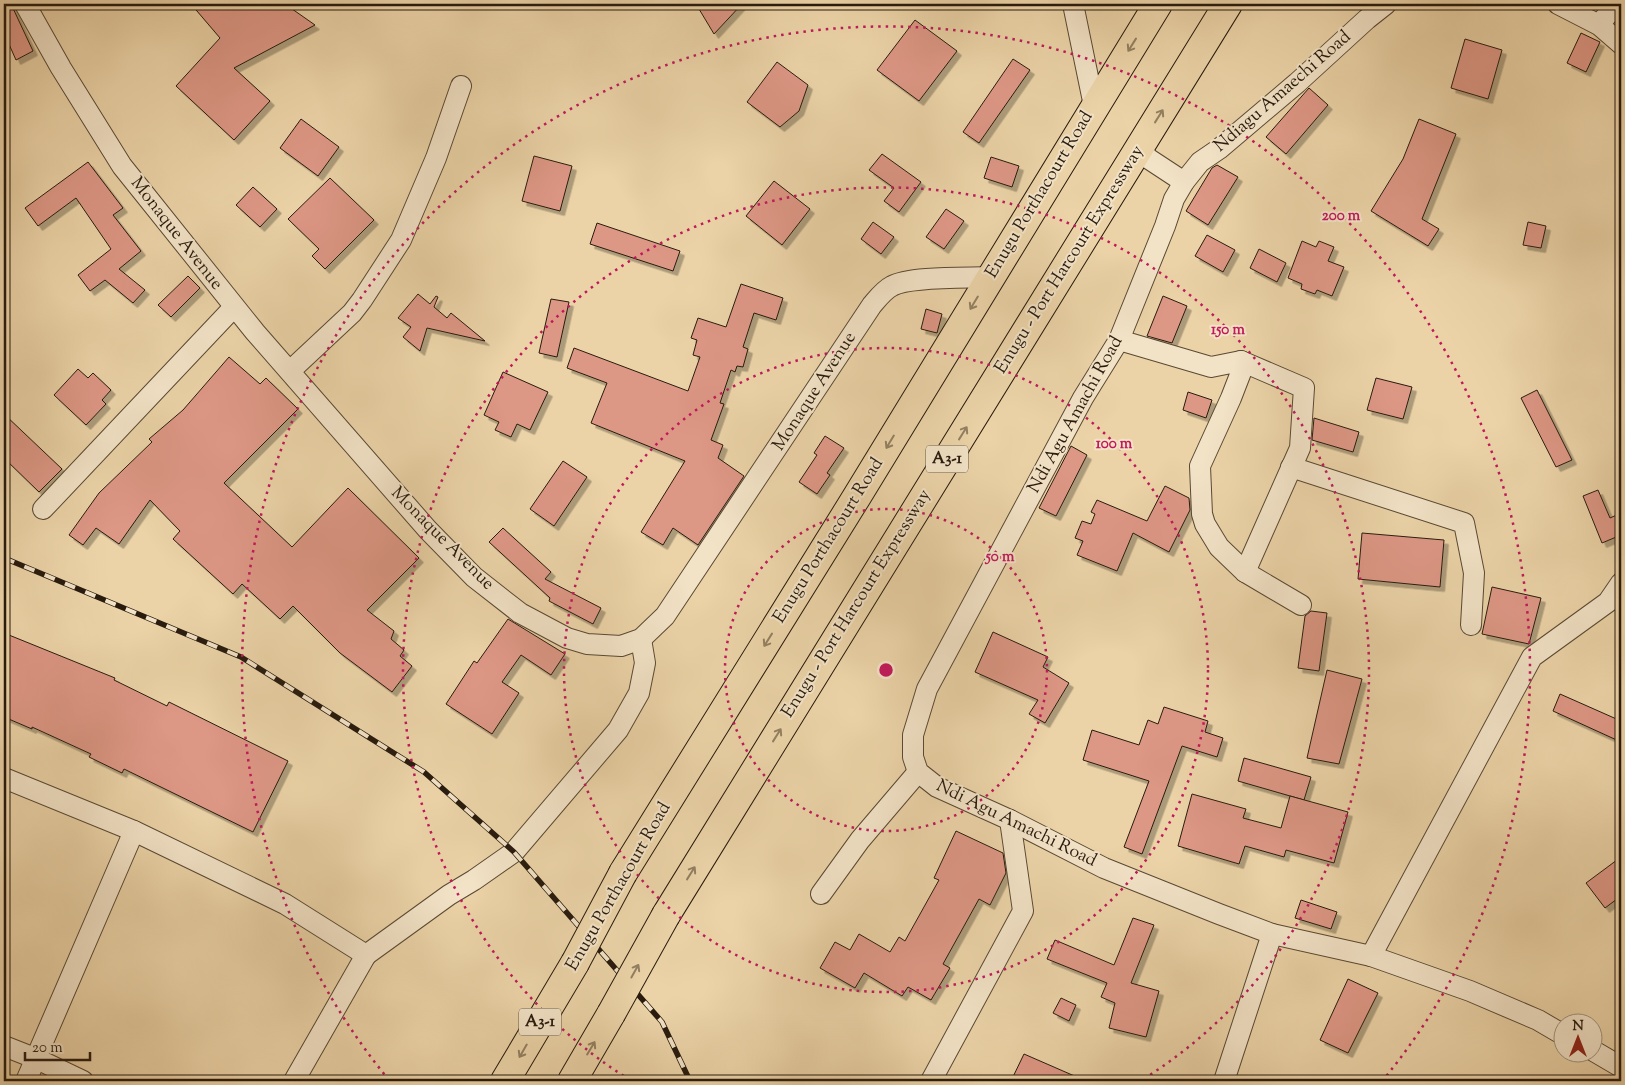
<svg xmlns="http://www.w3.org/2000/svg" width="1625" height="1085" viewBox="0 0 1625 1085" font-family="'Sorts Mill Goudy',serif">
<defs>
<filter id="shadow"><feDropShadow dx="4.5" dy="4.5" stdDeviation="0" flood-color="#0004"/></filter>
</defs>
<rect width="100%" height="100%" fill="#ebd3a7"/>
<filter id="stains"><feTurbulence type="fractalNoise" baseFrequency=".004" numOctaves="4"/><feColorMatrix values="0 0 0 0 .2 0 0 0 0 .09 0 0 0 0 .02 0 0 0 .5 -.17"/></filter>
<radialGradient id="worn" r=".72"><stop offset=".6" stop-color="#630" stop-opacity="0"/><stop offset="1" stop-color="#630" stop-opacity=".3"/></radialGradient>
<!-- building -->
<g fill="#dd9785" stroke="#281b0e" filter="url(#shadow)">
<path d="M4,4h7l22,47 -17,9 -12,-27z"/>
<path d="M191,4h94l30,21 -81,43 36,33 -36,39 -58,-54 44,-48z"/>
<path d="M696,4h46l-28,30z"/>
<path d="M915,20l42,31 -38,50 -42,-31z"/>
<path d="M1581,33l19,9 -14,30 -19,-9z"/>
<path d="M1465,39l37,11 -14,49 -37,-11z"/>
<path d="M1013,59l17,11 -51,73 -16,-11z"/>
<path d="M777,62l31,23 -9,26 -19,16 -33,-25z"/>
<path d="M1309,88l19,17 -42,49 -20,-17z"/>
<path d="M301,119l38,28 -21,29 -38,-28z"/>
<path d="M1419,119l37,15 -34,85 17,10 -11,17 -57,-35 32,-52z"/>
<path d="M882,154l39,28 -22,30 -15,-11 10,-13 -25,-18z"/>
<path d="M534,156l38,10 -12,45 -38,-10z"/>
<path d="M991,157l28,9 -7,21 -28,-9z"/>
<path d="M88,162l35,46 -10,7 28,36 -22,18 26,21 -12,13 -28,-23 -15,11 -12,-16 33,-26 -35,-51 -38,28 -13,-18z"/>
<path d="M1217,165l21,12 -30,48 -22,-14 26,-43z"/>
<path d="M330,178l44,42 -49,49 -13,-13 7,-7 -31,-30z"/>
<path d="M774,181l36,28 -28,36 -36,-29z"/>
<path d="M253,187l24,22 -17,18 -24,-22z"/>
<path d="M946,209l18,12 -20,28 -18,-12z"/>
<path d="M873,222l21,15 -13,17 -20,-15z"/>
<path d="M1528,222l18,4 -5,22 -18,-3z"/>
<path d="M597,223l83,28 -7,20 -83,-27z"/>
<path d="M1207,235l28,15 -12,22 -28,-16z"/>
<path d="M1302,241l14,6 3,-6 15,6 -6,14 16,6 -12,29 -15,-6 -2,4 -14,-5 1,-5 -14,-6z"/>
<path d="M1259,249l27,14 -9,19 -27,-14z"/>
<path d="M188,276l12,12 -29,29 -13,-12z"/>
<path d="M741,284l42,14 -7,22 -22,-7 -11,34 5,2 -5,18 -6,-1 -2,6 -4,-2 -11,33 4,1 -13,36 12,5 -5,13 26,18 -46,69 -25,-17 -10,17 -22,-13 44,-71 -94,-38 16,-40 -40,-15 7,-20 114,43 12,-34 -7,-2 4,-15 -6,-2 7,-20 28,9z"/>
<path d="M418,294l12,10 6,-8 2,1 -4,10 13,11 4,-5 34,28 -58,-13 -7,23 -17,-14 8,-10 -13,-9z"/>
<path d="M1163,296l24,10 -15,37 -25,-7z"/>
<path d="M551,299l18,3 -12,55 -18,-4z"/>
<path d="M926,309l16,5 -5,19 -16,-4z"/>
<path d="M229,357l31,27 6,-6 32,31 -74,74 68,64 56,-59 71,70 -52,52 27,21 -3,8 13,11 -4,6 12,10 -20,26 -52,-39 -47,-47 -13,13 -38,-35 -9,10 -60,-55 7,-8 -30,-31 -31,44 -23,-16 -13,17 -14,-10 30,-42 53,-51 -3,-3 34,-29z"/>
<path d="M78,369l10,9 5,-5 18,17 -9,10 4,4 -20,21 -32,-30z"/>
<path d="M503,372l45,20 -18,38 -13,-6 -6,13 -16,-7 4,-8 -15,-7z"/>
<path d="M1376,378l36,9 -9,32 -36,-9z"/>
<path d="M1537,390l35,70 -16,7 -35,-69z"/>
<path d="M1188,392l24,8 -6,18 -23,-8z"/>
<path d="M4,414l58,55 -23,23 -35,-34z"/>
<path d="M1314,418l45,14 -6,20 -41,-12z"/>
<path d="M825,436l19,12 -17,25 3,2 -13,19 -18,-12 18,-27 -3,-2z"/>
<path d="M1071,446l16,9 -31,61 -17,-8z"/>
<path d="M563,461l24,16 -33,49 -24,-17z"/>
<path d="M1165,486l24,12 1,12 -21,42 -36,-19 -16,38 -40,-16 6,-14 -8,-3 7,-17 9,3 4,-10 -4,-2 6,-12 50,21z"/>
<path d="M1598,490l12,28 11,-5v22l-19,8 -19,-47z"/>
<path d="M503,528l48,44 -6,7 56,29 -8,16 -44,-23 1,-3 -61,-56z"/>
<path d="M1362,533l82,7 -4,47 -82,-8z"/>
<path d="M1492,587l49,11 -12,46 -47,-10z"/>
<path d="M1311,611l16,2 -8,58 -21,-3 7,-52z"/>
<path d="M508,619l57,35 -14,21 -30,-20 -19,27 17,11 -27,41 -46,-30 28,-43 3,2z"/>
<path d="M993,632l55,25 -5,10 26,16 -24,40 -16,-9 9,-14 -63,-28z"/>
<path d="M4,633l111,45 -1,2 53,26 2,-4 119,59 -35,71 -129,-63 -2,4 -33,-16 2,-3 -59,-27v2l-28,-12z"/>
<path d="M1327,670l35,9 -23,85 -32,-6z"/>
<path d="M1560,694l61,27v21l-68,-31z"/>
<path d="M1164,707l44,14 -3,11 18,6 -6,19 -35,-11 -40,108 -18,-7 25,-66 -66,-21 9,-30 47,15 9,-25 10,4z"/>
<path d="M1244,758l67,19 -7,23 -66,-19z"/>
<path d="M1192,794l54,15 -3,9 38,10 9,-32 58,16 -14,51 -48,-13 -2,7 -39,-11 -6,18 -61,-18z"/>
<path d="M956,831l47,22 3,20 -16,32 -11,-6 -36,65 7,4 -19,32 -23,-13 -6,9 -38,-23 -9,15 -35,-20 15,-26 15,8 9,-16 31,18 9,-15 6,4 34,-61 -5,-2z"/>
<path d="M1621,857v39l-16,12 -19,-25z"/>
<path d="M1301,900l36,12 -6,17 -36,-11z"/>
<path d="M1133,918l21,7 -23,58 28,8 -13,46 -37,-9 6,-25 -14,-6 6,-14 -60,-24 8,-19 59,25z"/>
<path d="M1348,979l30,14 -30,60 -28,-13z"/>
<path d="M1061,998l15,7 -7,16 -16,-8z"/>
<path d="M1024,1054l62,27h-75z"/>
</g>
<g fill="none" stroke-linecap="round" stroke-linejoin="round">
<!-- street casing -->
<g stroke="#594934" stroke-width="22">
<g id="street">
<path d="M25,4l36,64 61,98 133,166 173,198 46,47 46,36 47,25 20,6 34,2 20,-7 24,-23 207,-311c6,-7 12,-15 20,-19 17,-10 75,-8 98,-9"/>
<path d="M1073,4l21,102"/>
<path d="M1386,4l-19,15 -70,64 -78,66 -19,13 -16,20 -10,17 -9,27 -46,114 -36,58 -156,291 -14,46v22l5,15 19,15 73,33 94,48 115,46 53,20 99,22 99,35 68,29 24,14"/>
<path d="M1558,4l41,21 22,19"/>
<path d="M1599,25l17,-21"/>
<path d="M1138,149l11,10 35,23"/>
<path d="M1119,340l92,27 30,-6 2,6 -12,31 -31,68 2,48 3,10 14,23 26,25 56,33"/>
<path d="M1241,361l63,27 -4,60 -55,124"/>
<path d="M290,371l62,-58 10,-13 39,-60 35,-82 25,-72"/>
<path d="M1291,467l173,56 10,50 -3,52"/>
<path d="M43,509l191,-202"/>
<path d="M4,778l130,53 151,73 81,51 83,-60 25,-15 40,-28 104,-122 21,-37 6,-30 -4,-24"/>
<path d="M821,894l39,-54 58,-68"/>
<path d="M1371,956l161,-299 76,-55 13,-19"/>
<path d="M4,1046l33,13 46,22"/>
<path d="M1592,1050l29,17"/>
<path d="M26,1081l108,-250"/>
<path d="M294,1081l72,-126"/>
<path d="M931,1081l92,-170 -13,-91"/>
<path d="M1224,1081l48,-147"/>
</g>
</g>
<!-- highway casing -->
<g stroke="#281b0e" stroke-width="30">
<g id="highway">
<path d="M623,873l233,-375 302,-494"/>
<path d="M666,915l562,-911"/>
<path d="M505,1081l70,-118"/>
<path d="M572,1081l39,-67"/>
</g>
</g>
<!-- street -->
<use href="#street" stroke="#f2e2c6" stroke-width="20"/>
<!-- highway -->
<use href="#highway" stroke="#ebd3a7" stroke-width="28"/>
<!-- rail casing -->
<g stroke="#281b0e" stroke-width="5.5">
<path id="rail" d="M4,558l237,99 183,115 90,80 148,170 28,59"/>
</g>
<!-- rail -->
<use href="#rail" stroke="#f2e2c6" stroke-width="4" stroke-dasharray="11" stroke-linecap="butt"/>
<!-- highway-bridge casing -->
<g stroke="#281b0e" stroke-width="30" stroke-linecap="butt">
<g id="highway-bridge">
<path d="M575,963l48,-90"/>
<path d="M611,1014l55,-99"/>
</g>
</g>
<!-- highway-bridge -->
<use href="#highway-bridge" stroke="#ebd3a7" stroke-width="28"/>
</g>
<!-- one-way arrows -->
<defs><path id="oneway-shaft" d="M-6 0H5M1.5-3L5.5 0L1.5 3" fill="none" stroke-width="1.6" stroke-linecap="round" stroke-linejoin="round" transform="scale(1.25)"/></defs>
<g stroke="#938062">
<use href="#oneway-shaft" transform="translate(1132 45) rotate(122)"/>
<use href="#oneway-shaft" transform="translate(1159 116) rotate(-58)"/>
<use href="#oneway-shaft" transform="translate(974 303) rotate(121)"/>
<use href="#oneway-shaft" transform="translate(963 433) rotate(-58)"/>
<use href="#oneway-shaft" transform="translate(890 442) rotate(121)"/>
<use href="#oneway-shaft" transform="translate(768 640) rotate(122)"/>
<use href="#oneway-shaft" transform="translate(777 735) rotate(-58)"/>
<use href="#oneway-shaft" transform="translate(691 873) rotate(-58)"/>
<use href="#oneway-shaft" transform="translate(635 971) rotate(-61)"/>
<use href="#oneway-shaft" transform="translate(591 1048) rotate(-59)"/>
<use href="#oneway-shaft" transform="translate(523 1051) rotate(120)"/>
</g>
<!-- distance rings -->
<g fill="none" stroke="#c2185b" stroke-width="2.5" stroke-dasharray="2.5 5">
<circle cx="886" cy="670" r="161"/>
<circle cx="886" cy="670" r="322"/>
<path d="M630 1080A483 483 0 1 1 1142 1080"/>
<path d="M389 1080A644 644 0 1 1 1383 1080"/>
</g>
<g text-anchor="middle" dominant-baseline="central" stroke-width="4" stroke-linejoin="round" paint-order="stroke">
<!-- shield labels -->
<g fill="#f2e2c6" stroke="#655745" stroke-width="1">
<rect x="926" y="445.5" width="42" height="27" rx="4"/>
<rect x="519" y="1008.5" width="42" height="27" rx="4"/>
</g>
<g font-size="16" font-weight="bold" fill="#281b0e">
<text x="947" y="459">A3-1</text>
<text x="540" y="1022">A3-1</text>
</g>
<!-- street labels -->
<g font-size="18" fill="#281b0e" stroke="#f2e2c6">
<text transform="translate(1283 92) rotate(-41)">Ndiagu Amaechi Road</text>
<text transform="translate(1040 195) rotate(-59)">Enugu Porthacourt Road</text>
<text transform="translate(176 234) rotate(52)">Monaque Avenue</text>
<text transform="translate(1070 260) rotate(-58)">Enugu - Port Harcourt Expressway</text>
<text transform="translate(815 392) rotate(-57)">Monaque Avenue</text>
<text transform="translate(1076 415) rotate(-61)">Ndi Agu Amachi Road</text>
<text transform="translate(442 539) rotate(45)">Monaque Avenue</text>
<text transform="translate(829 541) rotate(-58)">Enugu Porthacourt Road</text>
<text transform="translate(857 604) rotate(-58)">Enugu - Port Harcourt Expressway</text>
<text transform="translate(1016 824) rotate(26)">Ndi Agu Amachi Road</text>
<text transform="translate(619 887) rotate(-60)">Enugu Porthacourt Road</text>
</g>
</g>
<circle cx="886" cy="670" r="8" fill="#c2185b" stroke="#f2e2c6" stroke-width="2.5"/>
<g font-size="15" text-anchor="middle" font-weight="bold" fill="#c2185b" stroke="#f2e2c6" stroke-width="4" stroke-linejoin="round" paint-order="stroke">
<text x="1341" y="220">200 m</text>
<text x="1228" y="334">150 m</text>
<text x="1114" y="448">100 m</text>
<text x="1000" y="561">50 m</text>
</g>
<!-- margin -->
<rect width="1625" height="1085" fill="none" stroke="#ebd3a7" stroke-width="20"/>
<rect x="5" y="5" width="1615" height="1075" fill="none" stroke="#281b0e" stroke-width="2.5"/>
<rect x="10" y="10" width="1605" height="1065" fill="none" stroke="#281b0e"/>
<!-- north arrow -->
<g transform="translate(1578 1038)"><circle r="24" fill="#f2e2c6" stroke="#a1927c"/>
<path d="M0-4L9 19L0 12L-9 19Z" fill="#8f2418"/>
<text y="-8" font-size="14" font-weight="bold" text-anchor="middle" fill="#281b0e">N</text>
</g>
<!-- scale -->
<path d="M25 1052v8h65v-8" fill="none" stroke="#281b0e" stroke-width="2.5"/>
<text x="32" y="1052" font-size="15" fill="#281b0e" stroke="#f2e2c6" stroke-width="4" paint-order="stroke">20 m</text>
<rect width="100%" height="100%" filter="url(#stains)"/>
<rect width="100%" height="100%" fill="url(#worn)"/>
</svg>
